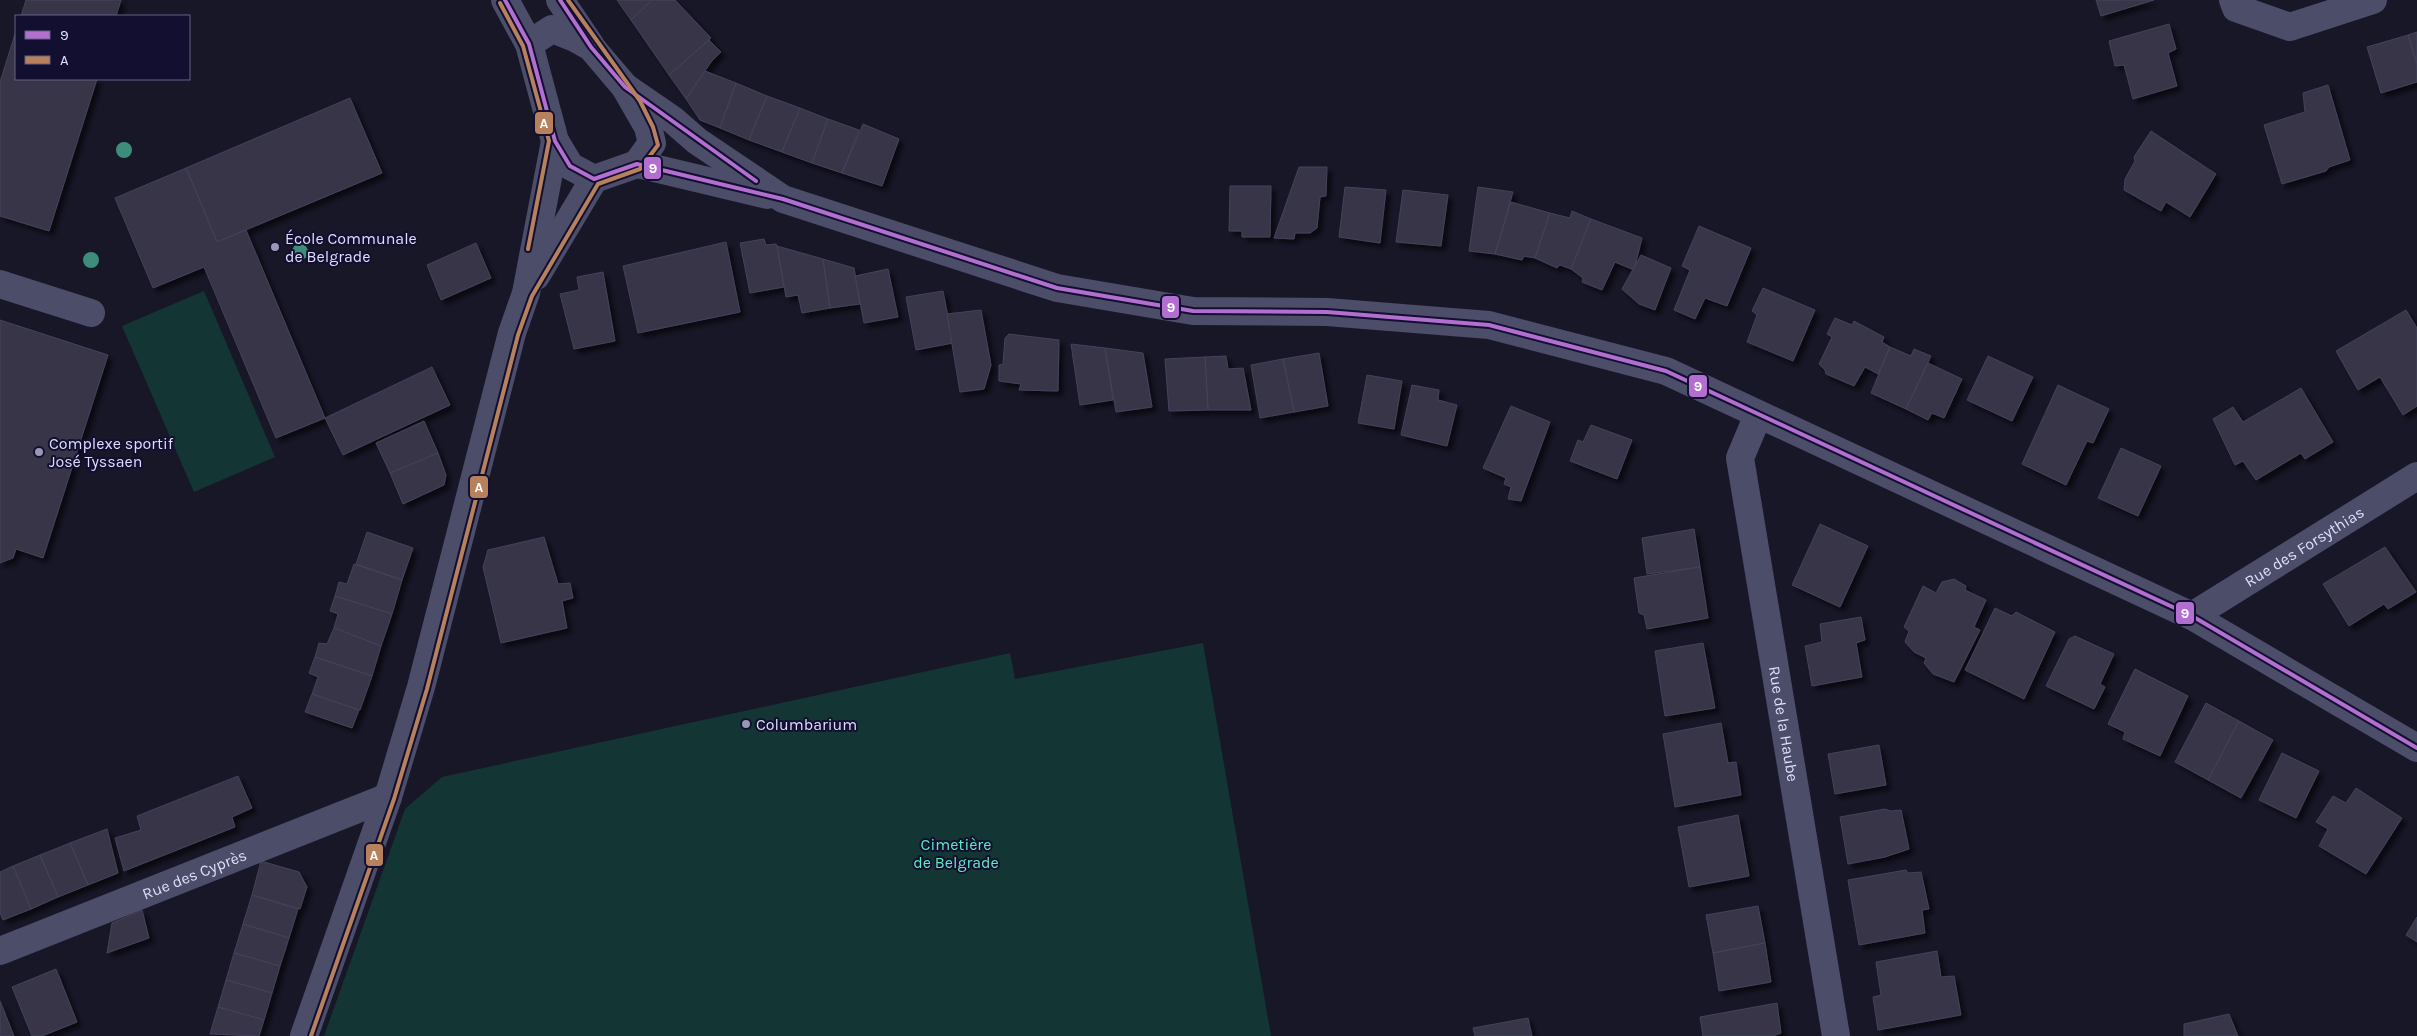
<svg xmlns="http://www.w3.org/2000/svg" width="2417" height="1036" viewBox="0 0 2417 1036" font-family="Karla,sans-serif">
<defs>
<filter id="shadow"><feDropShadow dx="4.5" dy="4.5" stdDeviation="2.5" flood-color="#0009"/></filter>
</defs>
<rect width="100%" height="100%" fill="#181728"/>
<!-- green -->
<g fill="#133634">
<path d="M204,291l71,166 -81,35 -72,-166z"/>
<path d="M1203,643l68,393h-947l81,-227 37,-32 568,-124 5,26z"/>
</g>
<!-- building -->
<g fill="#373649" stroke="#44425b" filter="url(#shadow)">
<path d="M26,0h95l-5,16h-95z"/>
<path d="M617,0h35l-21,20z"/>
<path d="M652,0h23l36,38 -42,37 -38,-55z"/>
<path d="M2096,0h58l-53,16z"/>
<path d="M2169,24l7,25 -8,4 9,33 -44,13 -9,-34 -9,1 -6,-25z"/>
<path d="M16,31v48h81l-48,152 -49,-15v-134z"/>
<path d="M2417,32v32l-9,-29z"/>
<path d="M2408,35l9,29v18l-36,11 -14,-46z"/>
<path d="M709,40l12,12 -10,10 -25,37 -17,-24z"/>
<path d="M705,71l31,12 -16,45 -20,-8 -14,-21z"/>
<path d="M736,83l31,13 -18,44 -29,-12z"/>
<path d="M2328,85l22,75 -21,7 -3,4 -44,13 -18,-59 41,-13 -2,-19z"/>
<path d="M767,96l33,12 -18,44 -33,-12z"/>
<path d="M350,98l32,75 -165,69 -31,-74z"/>
<path d="M800,108l28,11 -16,44 -30,-11z"/>
<path d="M828,119l31,11 -17,43 -30,-10z"/>
<path d="M863,124l36,15 -17,47 -40,-13z"/>
<path d="M2151,131l65,43 -26,43 -24,-15 -5,9 -37,-21 1,-11 10,-18 -1,-4z"/>
<path d="M1299,167h28l-1,29 -6,1 -3,31 -7,5h-15l-1,6 -20,-1z"/>
<path d="M186,168l31,74 29,-12 79,188 -49,20 -72,-171 -51,21 -38,-90z"/>
<path d="M1230,186h41l-1,51h-28v-6h-13z"/>
<path d="M1345,187l41,3 -6,53 -41,-6z"/>
<path d="M1478,187l35,5 -18,62 -26,-3z"/>
<path d="M1403,190l45,5 -7,51 -45,-4z"/>
<path d="M1511,202l39,11 -15,45 -11,-2 -2,4 -27,-6z"/>
<path d="M1572,211l19,8 -20,50 -11,-4 -3,3 -22,-10 15,-45 20,5z"/>
<path d="M1591,219l51,19 -8,32 -19,-8 -13,28 -20,-8 1,-4 -12,-9z"/>
<path d="M1699,226l52,22 -24,58 -22,-8 -10,21 -21,-9 16,-40 -8,-4z"/>
<path d="M764,239l2,6 10,-1 1,2 7,41 -34,6 -10,-50z"/>
<path d="M726,242l14,70 -102,21 -15,-67z"/>
<path d="M476,243l15,35 -50,22 -14,-35z"/>
<path d="M777,246l46,13 7,49 -28,5 -4,-18 -12,2z"/>
<path d="M1641,255l30,13 -16,42 -16,-6 -17,-15z"/>
<path d="M823,259l31,9 6,36 -30,4z"/>
<path d="M888,269l10,48 -34,6 -9,-47z"/>
<path d="M603,272l12,69 -41,8 -14,-55 19,-4 -2,-13z"/>
<path d="M1763,288l52,22 -22,51 -46,-19 10,-27 -5,-4z"/>
<path d="M943,291l10,52 -37,7 -10,-53z"/>
<path d="M981,310l10,55 -7,24 -24,3 -13,-78z"/>
<path d="M2406,310l11,18v78l-14,9 -23,-38 -22,13 -22,-39z"/>
<path d="M1835,318l17,7 2,-4 30,16 -2,5 8,5 -12,27 -13,-7 -11,19 -28,-12 -1,-4 -6,-6 13,-27 -5,-3z"/>
<path d="M0,320l108,35 -65,203 -27,-9 -3,9 -13,5z"/>
<path d="M1009,334l50,6 -1,51 -39,-1 2,-6 -22,-3v-16l4,-1 2,-26z"/>
<path d="M1071,344l34,4 8,52 -33,5z"/>
<path d="M1890,347l21,9 3,-7 17,7 -25,53 -35,-16z"/>
<path d="M1105,348l38,5 9,54 -36,5z"/>
<path d="M1319,353l9,53 -34,6 -11,-53z"/>
<path d="M1226,356l2,13 15,-1 8,42h-43l-3,-53z"/>
<path d="M1988,356l45,21 -21,44 -45,-21z"/>
<path d="M1205,357l3,53 -39,1 -4,-52z"/>
<path d="M1283,359l11,53 -34,6 -9,-53z"/>
<path d="M1928,363l34,16 -18,39 -12,-5 -4,7 -22,-11z"/>
<path d="M432,367l18,38 -107,50 -18,-37z"/>
<path d="M1367,375l35,6 -8,48 -36,-6z"/>
<path d="M1412,385l27,5 -1,10 19,5 -10,41 -46,-11z"/>
<path d="M2058,385l51,24 -16,34 -6,-2 -21,44 -44,-21z"/>
<path d="M2301,388l32,54 -28,17 -4,-6 -45,27 -13,-19 -8,4 -22,-46 20,-12 10,15z"/>
<path d="M1511,406l39,16 -29,79 -13,-2 3,-12 -7,-3 2,-6 -23,-10z"/>
<path d="M424,421l14,32 -48,20 -14,-30z"/>
<path d="M1591,425l41,15 -15,39 -47,-18 8,-21 5,2z"/>
<path d="M2121,448l40,18 -23,50 -40,-18z"/>
<path d="M438,453l8,22 -2,10 -41,19 -13,-31z"/>
<path d="M1820,524l48,22 -28,61 -48,-22z"/>
<path d="M1694,529l6,38 -53,7 -5,-36z"/>
<path d="M367,532l46,16 -11,32 -46,-16z"/>
<path d="M544,537l14,47 12,-1 3,15 -11,3 5,27 -66,15 -18,-76 5,-17z"/>
<path d="M2385,547l31,45 -28,17 -4,-5 -35,22 -26,-42z"/>
<path d="M354,564l48,16 -10,34 -57,-18 4,-14 8,2z"/>
<path d="M1700,567l8,51 -61,11 -3,-14 -5,-2 -5,-35z"/>
<path d="M1954,579l12,7 -1,4 21,10 -12,27 6,3 -26,52 -21,-8 -9,-11 2,-5 -12,-6 -9,-10 4,-11 -5,-4 19,-41 13,7 6,-11z"/>
<path d="M335,596l57,18 -11,32 -47,-18 4,-14 -8,-3z"/>
<path d="M1995,608l17,8 4,-4 39,20 -31,67 -59,-29z"/>
<path d="M1861,617l4,23 -9,3 6,34 -50,9 -7,-40 17,-4 -2,-18z"/>
<path d="M334,628l47,18 -9,30 -57,-19 4,-14 8,1z"/>
<path d="M2075,636l39,18 -14,30 5,3 -11,22 -48,-23 23,-47z"/>
<path d="M1703,643l12,65 -50,8 -10,-65z"/>
<path d="M315,657l57,19 -12,34 -48,-16 6,-17 -9,-4z"/>
<path d="M2135,669l53,27 -28,60 -37,-17 2,-7 -17,-8z"/>
<path d="M312,694l47,16 -7,18 -47,-16z"/>
<path d="M2206,703l33,18 -31,59 -33,-18z"/>
<path d="M2239,721l34,19 -32,58 -33,-18z"/>
<path d="M1721,723l7,40 8,-1 5,33 -66,12 -12,-73z"/>
<path d="M1879,745l7,40 -51,9 -7,-40z"/>
<path d="M2282,753l37,18 -23,47 -37,-18z"/>
<path d="M238,776l14,32 -20,9 3,10 -111,44 -9,-33 26,-8 -4,-14z"/>
<path d="M2356,788l46,30 -36,56 -47,-28 9,-17 -12,-7 17,-26 13,7z"/>
<path d="M1885,809l6,2 10,-1 8,39 -24,8 -37,7 -8,-47z"/>
<path d="M1738,815l11,61 -60,11 -11,-60z"/>
<path d="M107,829l11,44 -30,12 -18,-42z"/>
<path d="M70,843l18,42 -30,12 -18,-42z"/>
<path d="M40,855l18,42 -27,12 -18,-43z"/>
<path d="M261,861l38,11 8,15 -7,22 -48,-14z"/>
<path d="M13,866l18,43 -28,11 -3,-7v-41z"/>
<path d="M1906,870l2,3 13,-1 8,37 -7,1 3,23 -66,12 -11,-65z"/>
<path d="M252,895l46,14 -9,29 -46,-14z"/>
<path d="M1758,906l7,37 -52,10 -7,-38z"/>
<path d="M142,910l7,28 -42,15 5,-30z"/>
<path d="M2417,917v25l-11,-7z"/>
<path d="M243,924l46,14 -9,28 -46,-13z"/>
<path d="M1765,943l6,39 -52,9 -6,-38z"/>
<path d="M1937,951l4,26 13,-1 7,39 -83,15 -5,-33 8,-2 -5,-33z"/>
<path d="M234,953l46,13 -8,27 -46,-13z"/>
<path d="M56,969l21,53 -35,14h-10l-20,-49z"/>
<path d="M226,980l46,13 -8,27 -46,-13z"/>
<path d="M0,1001l14,35h-14z"/>
<path d="M1777,1003l4,30 -8,3h-70l-3,-19z"/>
<path d="M218,1007l46,13 -5,16 -49,-2z"/>
<path d="M2229,1014l9,22h-54v-12z"/>
<path d="M1528,1018l4,18h-57l-2,-8z"/>
</g>
<g fill="none" stroke-linecap="round" stroke-linejoin="round">
<!-- minor -->
<g stroke="#4b4d69" stroke-width="28">
<path d="M505,0l24,44 26,97 15,25 24,13"/>
<path d="M560,0l31,46"/>
<path d="M2233,0l3,8 54,19 83,-27"/>
<path d="M529,44l23,-15 23,9 16,9 34,40 23,40 4,16 -15,21"/>
<path d="M625,87l48,33 24,21 86,58 274,89 136,23 134,1 162,13 177,46 526,245 225,132"/>
<path d="M536,276l58,-97 43,-15 130,31"/>
<path d="M0,284l91,29"/>
<path id="s1" d="M1758,415l-18,43 96,578"/>
<path id="s2" d="M2192,616l225,-140"/>
<path id="s3" d="M0,951l388,-154"/>
<path d="M304,1036l84,-239 33,-110 91,-354 14,-40 29,-152"/>
</g>
<!-- bus-1 casing -->
<g stroke="#120f30" stroke-width="8">
<g id="bus-1">
<path d="M505,0l24,44 26,97 15,25 24,13 43,-15 146,35 274,89 136,23 134,1 162,13 177,46 526,245 225,132"/>
<path d="M560,0l31,47 34,40 131,94"/>
</g>
</g>
<!-- bus-2 casing -->
<g stroke="#120f30" stroke-width="8">
<g id="bus-2">
<path d="M500,3l23,43 26,95 -21,108"/>
<path d="M311,1036l83,-237 33,-110 91,-354 14,-39 66,-112 42,-15 18,-24 -5,-18 -13,-26 -72,-101"/>
</g>
</g>
<!-- bus-1 -->
<use href="#bus-1" stroke="#b36fd0" stroke-width="4"/>
<!-- bus-2 -->
<use href="#bus-2" stroke="#b6815c" stroke-width="4"/>
</g>
<!-- trees -->
<g fill="#3d8d7a">
<circle cx="124" cy="150" r="8"/>
<circle cx="300" cy="252" r="8"/>
<circle cx="91" cy="260" r="8"/>
</g>
<!-- markers -->
<g fill="#9998b4" stroke="#120f30" stroke-width="2">
<circle cx="275" cy="247" r="5"/>
<circle cx="39" cy="452" r="5"/>
<circle cx="746" cy="724" r="5"/>
</g>
<g text-anchor="middle" dominant-baseline="central" stroke-width="4" stroke-linejoin="round" paint-order="stroke">
<!-- poi labels -->
<g font-size="16" fill="#dfdeff" stroke="#120f30" text-anchor="start">
<text x="285" y="238">École Communale<tspan x="285" dy="18">de Belgrade</tspan></text>
<text x="49" y="443">Complexe sportif<tspan x="49" dy="18">José Tyssaen</tspan></text>
<text x="756" y="724">Columbarium</text>
</g>
<!-- street labels -->
<g font-size="16" fill="#dfdeff" stroke="#120f30">
<text stroke="none"><textPath href="#s2" startOffset="132">Rue des Forsythias</textPath></text>
<text stroke="none"><textPath href="#s1" startOffset="316">Rue de la Haube</textPath></text>
<text stroke="none"><textPath href="#s3" startOffset="209">Rue des Cyprès</textPath></text>
</g>
<!-- park labels -->
<g font-size="16" fill="#5cedbd" stroke="#120f30">
<text x="956" y="844">Cimetière<tspan x="956" dy="18">de Belgrade</tspan></text>
</g>
</g>
<g stroke="#120f30" stroke-width="2">
<rect x="534" y="111" width="20" height="24" rx="5" fill="#b6815c"/>
<rect x="643" y="156" width="19" height="24" rx="5" fill="#b36fd0"/>
<rect x="1161" y="295" width="19" height="24" rx="5" fill="#b36fd0"/>
<rect x="1688" y="374" width="20" height="24" rx="5" fill="#b36fd0"/>
<rect x="469" y="475" width="20" height="24" rx="5" fill="#b6815c"/>
<rect x="2175" y="601" width="20" height="24" rx="5" fill="#b36fd0"/>
<rect x="365" y="843" width="19" height="24" rx="5" fill="#b6815c"/>
</g>
<g font-size="14" text-anchor="middle" font-weight="bold" fill="#fff">
<text x="544" y="128">A</text>
<text x="653" y="173">9</text>
<text x="1171" y="312">9</text>
<text x="1698" y="391">9</text>
<text x="479" y="492">A</text>
<text x="2185" y="618">9</text>
<text x="374" y="860">A</text>
</g>
<!-- legend -->
<rect x="15" y="15" width="175" height="65" fill="#120f30" stroke="#646283"/>
<rect x="25" y="31" width="25" height="8" fill="#b36fd0" stroke="#646283"/>
<text x="60" y="40" font-size="15" fill="#dfdeff">9</text>
<rect x="25" y="56" width="25" height="8" fill="#b6815c" stroke="#646283"/>
<text x="60" y="65" font-size="15" fill="#dfdeff">A</text>
</svg>
